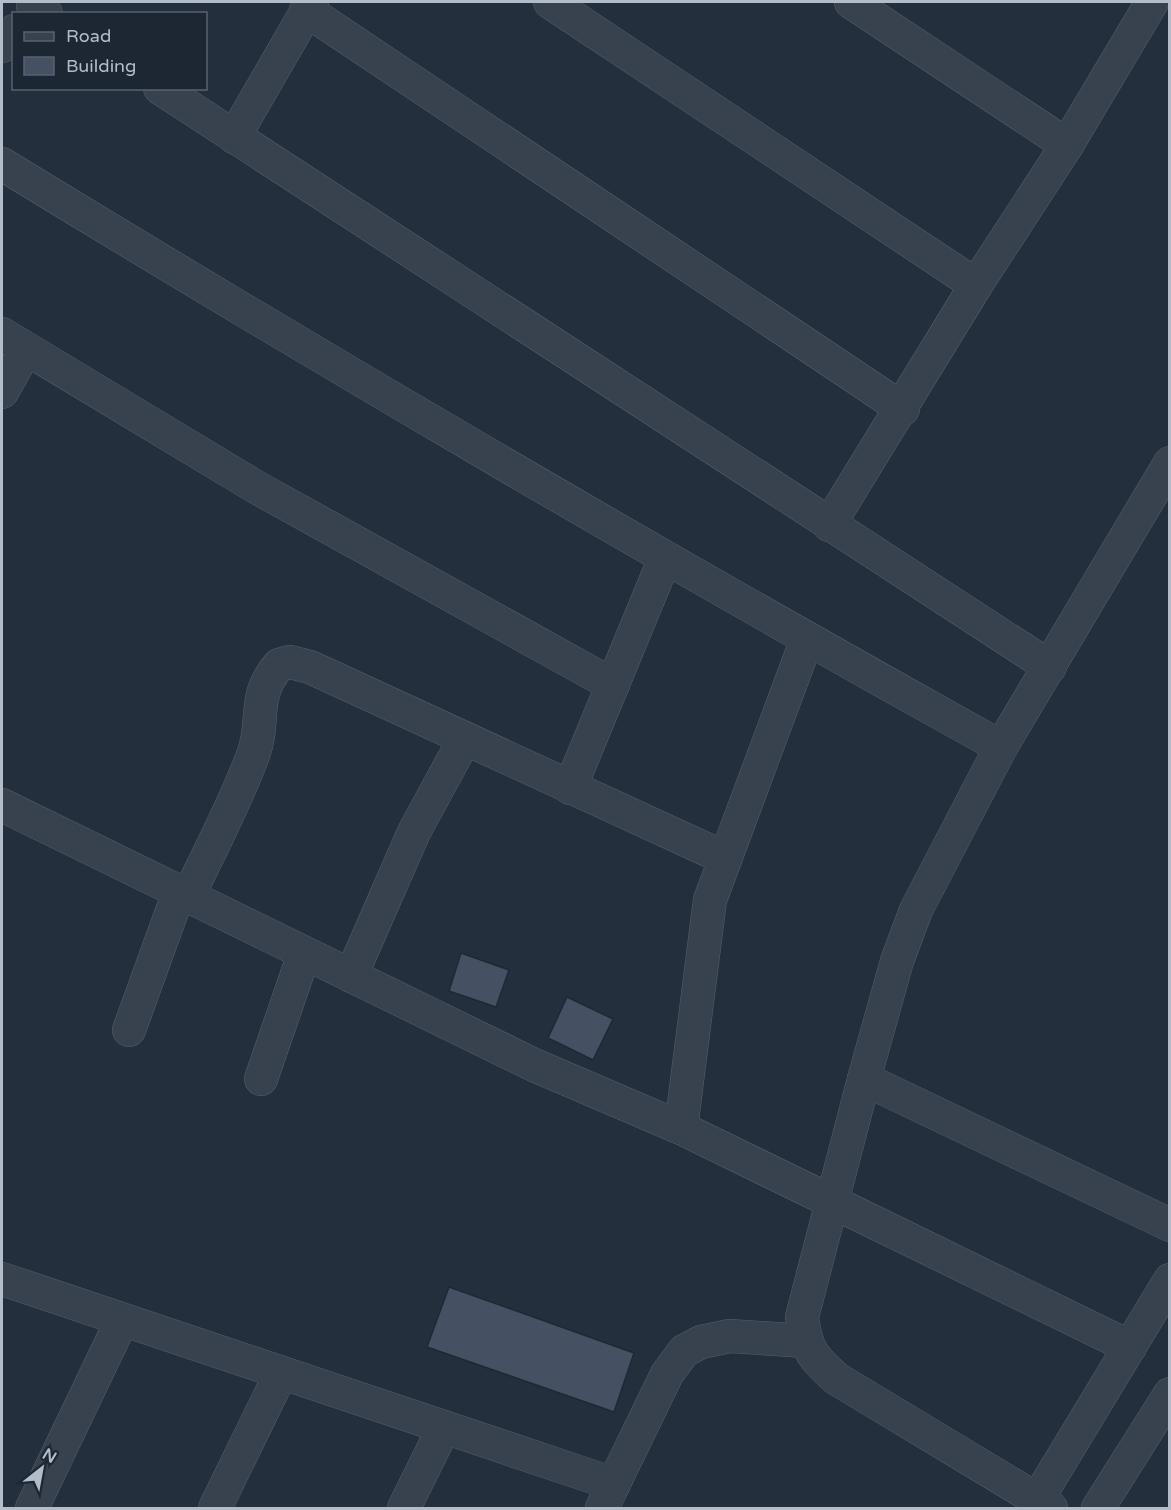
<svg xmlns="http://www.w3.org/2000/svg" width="1171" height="1510" viewBox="0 0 1171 1510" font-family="'Varela Round',sans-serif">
<rect width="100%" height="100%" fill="#242f3e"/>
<!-- building -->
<g fill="#455162" stroke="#1f2835" stroke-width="1.5">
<path d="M461,953l48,17 -13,37 -47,-16z"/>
<path d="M567,997l46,22 -20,41 -45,-22z"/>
<path d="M449,1287l185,66 -20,59 -187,-65z"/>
</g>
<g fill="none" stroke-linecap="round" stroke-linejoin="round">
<!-- minor casing -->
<g stroke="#565f6c" stroke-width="34">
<g id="minor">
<path d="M36,2l-3,4 13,8"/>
<path d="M550,2l426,283"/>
<path d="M851,2l216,143"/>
<path d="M306,10l597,399"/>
<path d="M2,46l12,-15"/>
<path d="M160,88l890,579"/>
<path d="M234,137l78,-135"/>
<path d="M2,164c329,201 662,396 999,583"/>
<path d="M2,334l254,153 357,198"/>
<path d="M2,392l24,-43"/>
<path d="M829,525l147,-240 91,-140 85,-143"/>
<path d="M570,788l95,-230"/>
<path d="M2,805l532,260 147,63 449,219"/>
<path d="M188,897c22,-47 47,-93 65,-142 13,-33 -2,-58 26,-90l11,-3 20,5 415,191"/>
<path d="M351,976l63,-144 50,-92"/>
<path d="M129,1030l50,-138"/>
<path d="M261,1079l43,-125"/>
<path d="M864,1079l306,146"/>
<path d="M681,1128l29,-228 97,-261"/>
<path d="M2,1279l612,205"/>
<path d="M1037,1500l133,-220"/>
<path d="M32,1508l90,-188"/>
<path d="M215,1508l66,-135"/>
<path d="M404,1508l40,-81"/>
<path d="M602,1508l65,-134 17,-23 17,-9 29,-6 75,5"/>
<path d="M1051,1508l-214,-129c-24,-21 -31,-29 -35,-62l62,-238 33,-118 19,-51 85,-163 169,-284"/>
<path d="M1098,1508l72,-114"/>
</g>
</g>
<!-- minor -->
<use href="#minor" stroke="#38414e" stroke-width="33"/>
</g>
<!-- border -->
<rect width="1171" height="1510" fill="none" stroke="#b4bcc9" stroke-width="6"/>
<!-- legend -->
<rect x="12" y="12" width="195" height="78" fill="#1d2633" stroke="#59626f" stroke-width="1.5"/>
<rect x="24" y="32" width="30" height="9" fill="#38414e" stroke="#59626f" stroke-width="1.5"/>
<text x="66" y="42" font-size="18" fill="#b4bcc9">Road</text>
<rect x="24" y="57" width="30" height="18" fill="#455162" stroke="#59626f" stroke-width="1.5"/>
<text x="66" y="72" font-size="18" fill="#b4bcc9">Building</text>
<!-- north arrow -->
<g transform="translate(42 1468) rotate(31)" stroke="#1d2633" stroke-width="4.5" paint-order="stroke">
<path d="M0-4.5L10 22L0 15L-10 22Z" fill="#b4bcc9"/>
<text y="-9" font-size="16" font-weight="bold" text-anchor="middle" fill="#b4bcc9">N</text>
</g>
</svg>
